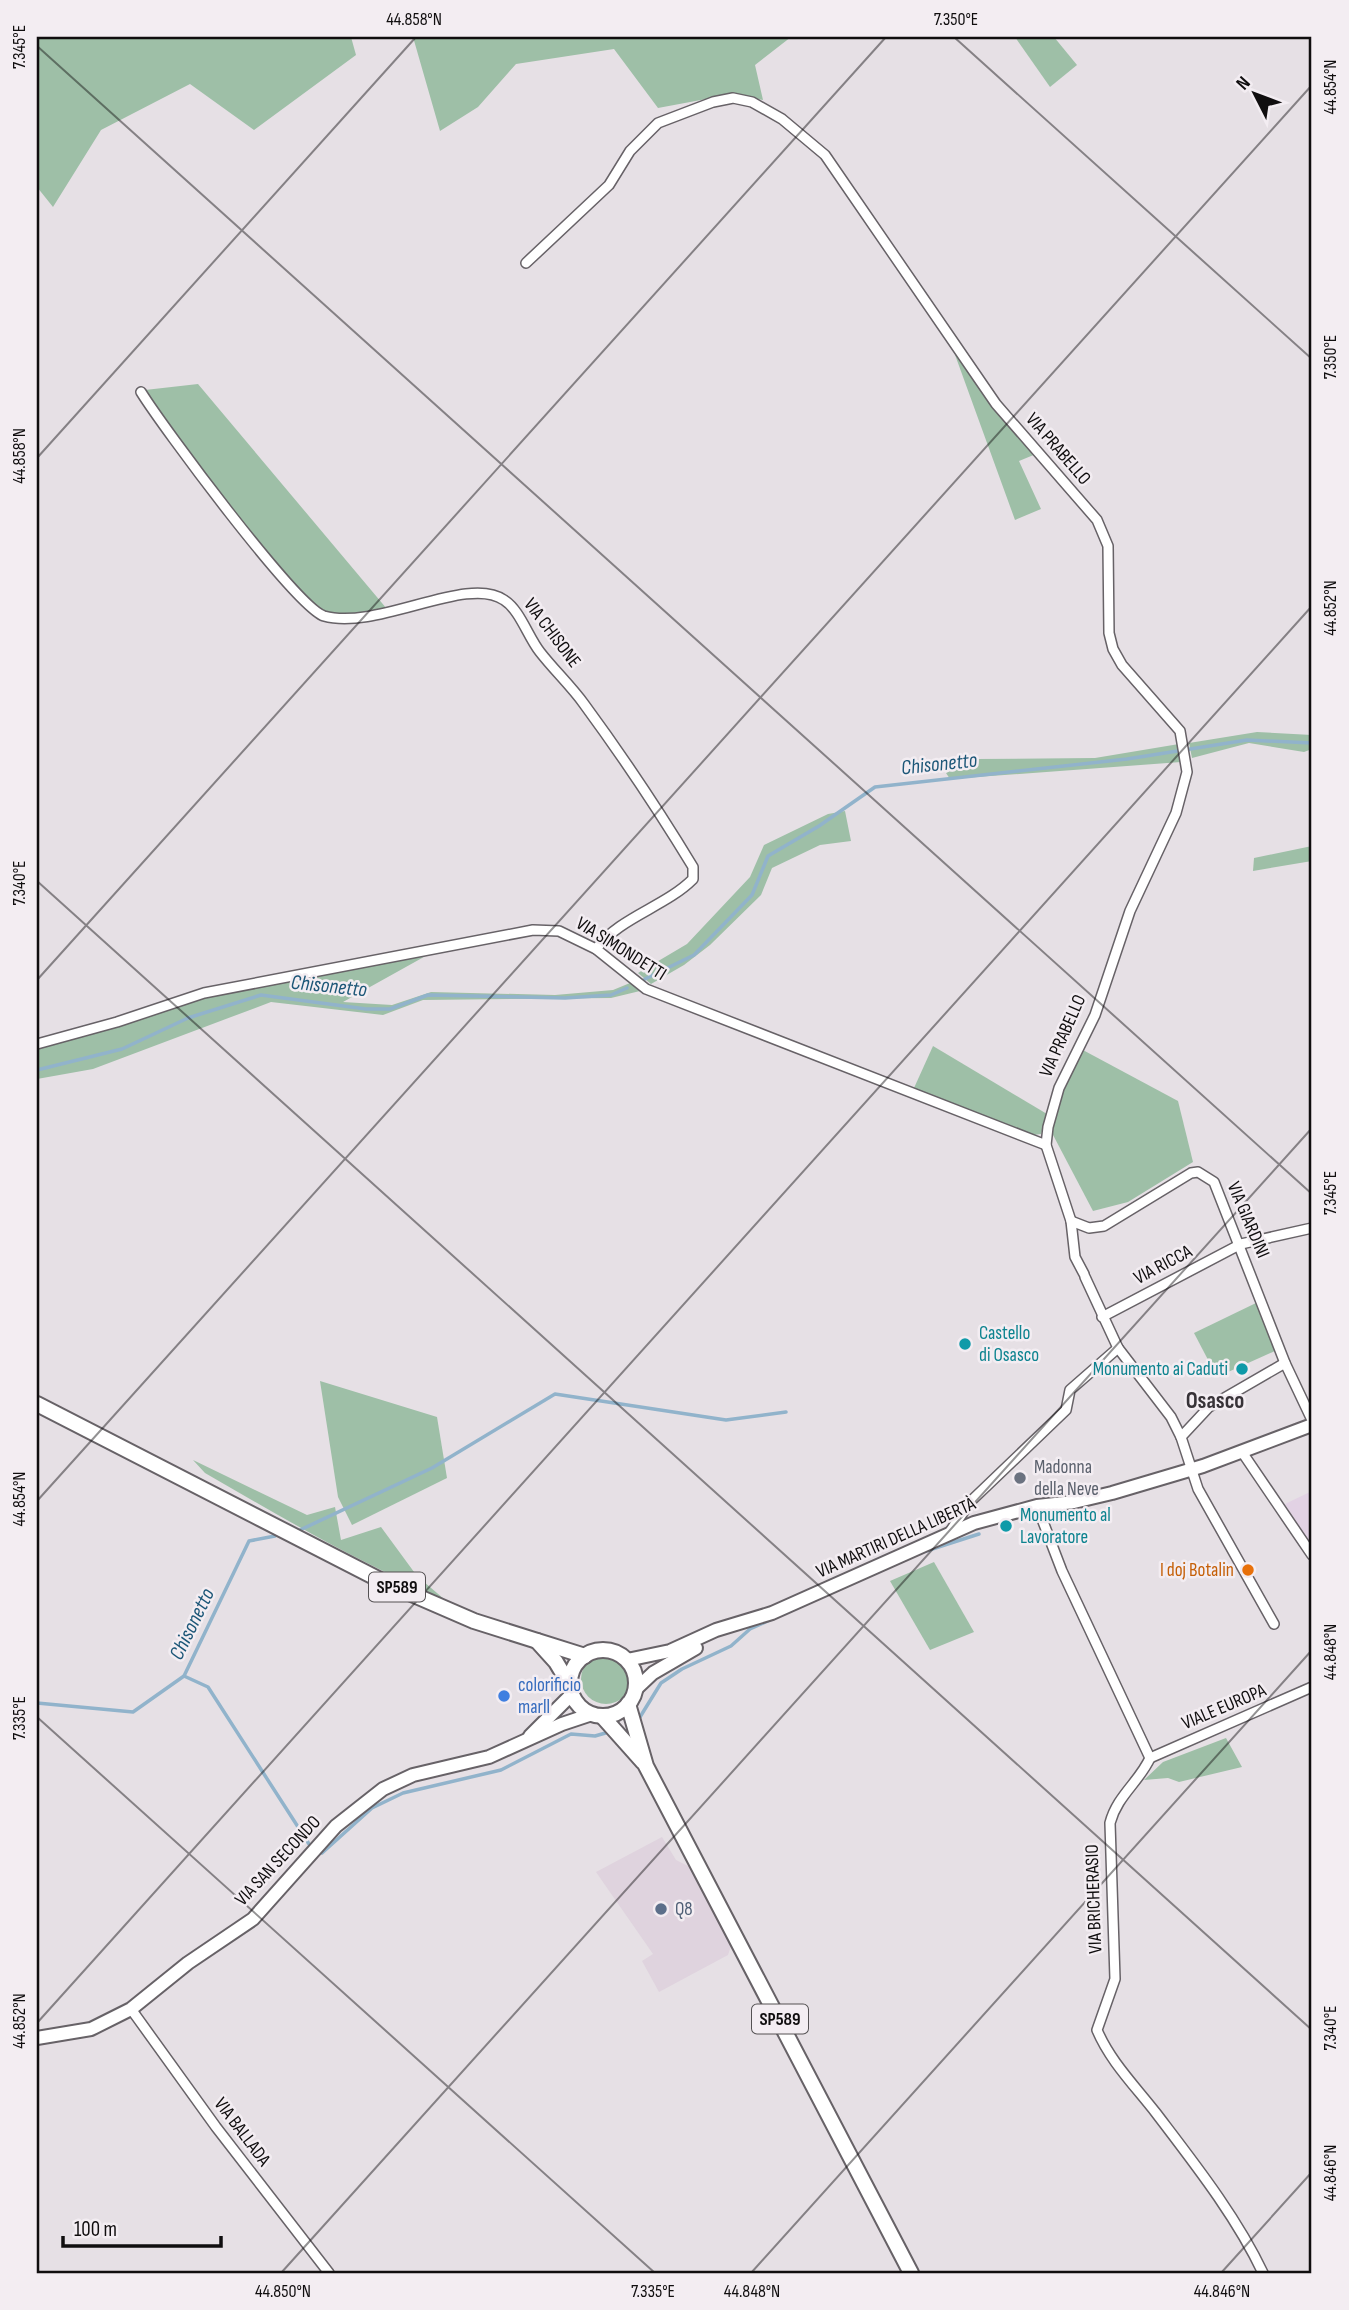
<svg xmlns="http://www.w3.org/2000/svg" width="1349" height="2310" viewBox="0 0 1349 2310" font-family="'Sofia Sans Condensed',sans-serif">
<rect width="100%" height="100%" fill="#e6e0e5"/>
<!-- built -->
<path fill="#dfd3de" d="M662,1837l14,23 18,9 38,74 -4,12 -69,37 -17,-31 11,-7 -57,-82z"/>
<!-- education -->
<path fill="#e2d2e4" d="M1312,1491v56l-27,-43z"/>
<!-- green -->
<g fill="#9ebfa7">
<path d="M37,37h314l5,18 -102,75 -64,-46 -89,46 -48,77 -16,-20z"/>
<path d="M413,37h378l-36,28 8,35 -30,-6 -75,14 -44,-59 -98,15 -38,43 -38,24z"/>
<path d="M1015,37h39l23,28 -27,22z"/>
<path d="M950,341l86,113 -17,7 22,48 -26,11z"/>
<path d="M198,384l189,225c-20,4 -44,12 -64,3 -33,-14 -156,-184 -178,-222z"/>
<path d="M1257,732l55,3v14l-8,3 -55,-9 -57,15 -3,-15z"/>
<path d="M1179,744l2,18 -231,17 -4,-6 30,-14 119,-1z"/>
<path d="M845,811l6,30 -31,4 -48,23 -11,27 -51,50 -26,20 -33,19 -13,-11 49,-29 63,-67 14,-32 64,-31z"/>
<path d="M1312,846v15l-59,10 1,-13z"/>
<path d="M431,953l-88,49 49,3 39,-13 124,3 58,-5 17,-7 10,8 -29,7 -188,2 -40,15 -112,-13 -178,67 -56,10v-33l50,-10 121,-40z"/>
<path d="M933,1046l114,68 -6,20 -8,1 -119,-47z"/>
<path d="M1081,1049l97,52 15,61 -65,40 -35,9 -41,-78 11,-45z"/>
<path d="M1256,1303l19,48 -58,26 -23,-44z"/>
<path d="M320,1381l117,36 10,61 -95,47 -14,-28z"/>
<path d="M193,1460l114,55 28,-8 6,33 40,-13 36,49 27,23c-83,-35 -161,-81 -239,-126z"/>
<path d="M934,1562l40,70 -44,18 -40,-69z"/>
<circle cx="606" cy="1679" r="25"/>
<path d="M1226,1738l16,29 -63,15 -11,-4 -24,2 19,-18z"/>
</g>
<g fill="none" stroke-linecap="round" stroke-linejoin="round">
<!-- stream -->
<g stroke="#91b3cb" stroke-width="3.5">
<path d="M645,979l49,-24 58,-60 16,-39 51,-30 56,-39 252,-28 120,-19 65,3"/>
<path d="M37,1070l85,-21 66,-31 73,-23 105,14h24l38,-14 137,3 46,-3 16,-7"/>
<path d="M300,1530l132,-62 123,-74 171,26 60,-8"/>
<path d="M926,1551l53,-17"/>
<path d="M184,1676l24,11 101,157"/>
<path d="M37,1703l96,9 51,-36 65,-135 26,-5"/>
<path d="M640,1717l21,-34 21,-14 49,-23 19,-17 22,-10"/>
<path d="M322,1853l50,-45 31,-15 98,-23 70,-36 24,2 14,-4"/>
</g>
<!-- street casing -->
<g stroke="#676267" stroke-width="12">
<g id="street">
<path d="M526,263l83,-78 21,-34 28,-28 55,-21 20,-4 19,4 30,17 43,36 171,249 101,116 11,26 1,87 4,16 9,16 58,66 7,41 -11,41 -46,98 -35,104 -36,73 -11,39 -2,18 25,76 4,36 9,17"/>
<path d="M141,392c21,34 155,215 183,224 53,15 144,-42 180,-16 16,10 24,37 36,52 14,18 31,34 44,52 39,53 75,107 109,163v12c-28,28 -73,38 -97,70"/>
<path d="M37,1044l80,-22 87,-29 329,-63 26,1 37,18 50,40 400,156"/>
<path d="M1071,1221l18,7 15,-2 87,-53 7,-1 16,10 71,181 27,57"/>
<path d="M1085,1277l33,71 53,69 10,20"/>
<path d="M1102,1317l139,-73 71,-16"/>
<path d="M1242,1452l70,103"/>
<path d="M1037,1506l25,65 88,187c-11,24 -33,38 -40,65l5,156 -18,51c13,31 38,56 59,83 38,50 80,103 107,160"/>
<path d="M949,1533l22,-32 95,-91 4,-20 48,-42"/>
<path d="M1274,1624l-76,-135 -17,-52 28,-30 76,-44"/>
<path d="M1150,1758l162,-71"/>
<path d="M131,2009l85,118 113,146"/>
</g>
</g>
<!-- secondary casing -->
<g stroke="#676267" stroke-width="16">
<g id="secondary">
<path d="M627,1660l43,-9 46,-21 56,-17 202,-90 63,-17 37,-4 38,-9 91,-27 109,-41"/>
<path d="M636,1689l17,-16 43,-25"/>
<path d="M530,1736l42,-42"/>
<path d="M37,2038l54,-9 40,-20 57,-46 65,-44 83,-93 47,-37 30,-14 76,-18 73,-33 30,-10"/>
</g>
</g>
<!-- primary casing -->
<g stroke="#676267" stroke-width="18">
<g id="primary">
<path d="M37,1404l347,178 90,39 111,35"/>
<path d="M537,1641l19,21 15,25"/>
<circle cx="603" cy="1683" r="33"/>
<path d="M628,1704l18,62 265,507"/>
<path d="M602,1716l41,46"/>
</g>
</g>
<!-- street -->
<use href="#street" stroke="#fff" stroke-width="9"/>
<!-- secondary -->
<use href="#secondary" stroke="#fff" stroke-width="12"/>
<!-- primary -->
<use href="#primary" stroke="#fff" stroke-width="14"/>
</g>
<!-- ticks -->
<path fill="none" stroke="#100e0f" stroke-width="2" stroke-opacity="0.45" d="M954,37l358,322M37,46l1275,1148M37,458l379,-421M37,881l1275,1149M37,980l849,-943M37,1501l1275,-1416M37,1717l618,556M37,2023l1275,-1417M281,2273l1031,-1145M751,2273l561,-623M1221,2273l91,-101"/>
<!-- markers -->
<g fill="#0f9aa8" stroke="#f3edf2" stroke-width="2.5">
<circle cx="965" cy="1344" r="7"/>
<circle cx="1242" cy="1369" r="7"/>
<circle cx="1006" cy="1526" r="7"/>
</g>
<circle fill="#6b7280" stroke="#f3edf2" stroke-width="2.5" cx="1020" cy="1478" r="7"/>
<circle fill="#e8710a" stroke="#f3edf2" stroke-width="2.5" cx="1248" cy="1570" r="7"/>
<circle fill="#3f7fe0" stroke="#f3edf2" stroke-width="2.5" cx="504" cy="1696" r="7"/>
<circle fill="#5c6f8a" stroke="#f3edf2" stroke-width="2.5" cx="661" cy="1909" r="7"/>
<g text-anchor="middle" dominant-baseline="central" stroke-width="5" stroke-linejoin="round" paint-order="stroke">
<!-- shield labels -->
<g fill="#f3edf2" stroke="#545153" stroke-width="2">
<rect x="369" y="1572.5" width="56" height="29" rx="5"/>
<rect x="752" y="2004.5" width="56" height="29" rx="5"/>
</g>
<g font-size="18" font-weight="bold" fill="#100e0f">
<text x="397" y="1587">SP589</text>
<text x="780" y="2019">SP589</text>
</g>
<!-- street labels -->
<g font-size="19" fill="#100e0f" stroke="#f3edf2">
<text transform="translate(1058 449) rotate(49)">VIA PRABELLO</text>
<text transform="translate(552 633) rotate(53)">VIA CHISONE</text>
<text transform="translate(621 949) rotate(32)">VIA SIMONDETTI</text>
<text transform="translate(1063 1036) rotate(-66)">VIA PRABELLO</text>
<text transform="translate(1248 1220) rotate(67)">VIA GIARDINI</text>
<text transform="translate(1163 1265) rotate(-28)">VIA RICCA</text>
<text transform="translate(896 1538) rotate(-24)">VIA MARTIRI DELLA LIBERTÀ</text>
<text transform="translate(1224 1707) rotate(-23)">VIALE EUROPA</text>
<text transform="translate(278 1861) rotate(-47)">VIA SAN SECONDO</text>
<text transform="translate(1094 1899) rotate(-92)">VIA BRICHERASIO</text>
<text transform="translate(242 2132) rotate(53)">VIA BALLADA</text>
</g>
<!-- culture labels -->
<g font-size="19" fill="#0d838f" stroke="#f3edf2" text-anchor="start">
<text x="979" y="1333">Castello<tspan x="979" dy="22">di Osasco</tspan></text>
<text x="1228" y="1369" text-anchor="end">Monumento ai Caduti</text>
<text x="1020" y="1515">Monumento al<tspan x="1020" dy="22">Lavoratore</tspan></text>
</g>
<!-- worship labels -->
<g font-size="19" fill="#5b616d" stroke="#f3edf2" text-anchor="start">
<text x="1034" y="1467">Madonna<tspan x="1034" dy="22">della Neve</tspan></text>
</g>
<!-- food labels -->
<g font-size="19" fill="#c56008" stroke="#f3edf2" text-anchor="end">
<text x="1234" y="1570">I doj Botalin</text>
</g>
<!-- shop labels -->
<g font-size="19" fill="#366cbe" stroke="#f3edf2" text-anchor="start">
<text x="518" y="1685">colorificio<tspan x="518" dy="22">marll</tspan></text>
</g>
<!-- service labels -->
<g font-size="19" fill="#4e5e75" stroke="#f3edf2" text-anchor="start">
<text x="675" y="1909">Q8</text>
</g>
<!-- water labels -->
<g font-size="21" font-style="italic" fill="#1d5778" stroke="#f3edf2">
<text transform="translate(939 764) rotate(-6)">Chisonetto</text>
<text transform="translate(329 986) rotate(6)">Chisonetto</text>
<text transform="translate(192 1624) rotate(-64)">Chisonetto</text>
</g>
<!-- quarter labels -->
<g font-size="23" font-weight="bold" fill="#383338" stroke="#f3edf2">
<text x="1215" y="1401">Osasco</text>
</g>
</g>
<!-- border -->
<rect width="1349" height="2310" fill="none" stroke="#f3edf2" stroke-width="77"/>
<!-- north arrow -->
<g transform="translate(1255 94) rotate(312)" stroke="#f3edf2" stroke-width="5" paint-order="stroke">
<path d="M0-5L12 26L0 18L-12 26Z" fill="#100e0f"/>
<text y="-10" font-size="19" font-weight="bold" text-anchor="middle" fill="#100e0f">N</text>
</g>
<!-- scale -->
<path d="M63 2236v10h158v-10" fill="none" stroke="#100e0f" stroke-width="3.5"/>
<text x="74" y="2236" font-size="21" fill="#100e0f" stroke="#f3edf2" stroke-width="5" paint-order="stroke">100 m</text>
<rect x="38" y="38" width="1272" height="2234" fill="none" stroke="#100e0f" stroke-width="2.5"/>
<g font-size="18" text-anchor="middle" fill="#100e0f">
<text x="414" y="25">44.858°N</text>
<text x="956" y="25">7.350°E</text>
<text transform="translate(19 47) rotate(-90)" y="6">7.345°E</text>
<text transform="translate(1330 87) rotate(-90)" y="6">44.854°N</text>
<text transform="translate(1330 357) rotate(-90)" y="6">7.350°E</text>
<text transform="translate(19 456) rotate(-90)" y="6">44.858°N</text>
<text transform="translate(1330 608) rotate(-90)" y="6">44.852°N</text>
<text transform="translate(19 883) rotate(-90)" y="6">7.340°E</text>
<text transform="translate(1330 1193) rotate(-90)" y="6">7.345°E</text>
<text transform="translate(19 1499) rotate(-90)" y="6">44.854°N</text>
<text transform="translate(1330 1652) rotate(-90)" y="6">44.848°N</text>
<text transform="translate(19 1718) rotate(-90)" y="6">7.335°E</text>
<text transform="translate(19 2021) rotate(-90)" y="6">44.852°N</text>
<text transform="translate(1330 2028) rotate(-90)" y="6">7.340°E</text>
<text transform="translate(1330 2173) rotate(-90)" y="6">44.846°N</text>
<text x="283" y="2297">44.850°N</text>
<text x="653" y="2297">7.335°E</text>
<text x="752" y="2297">44.848°N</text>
<text x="1222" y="2297">44.846°N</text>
</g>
</svg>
